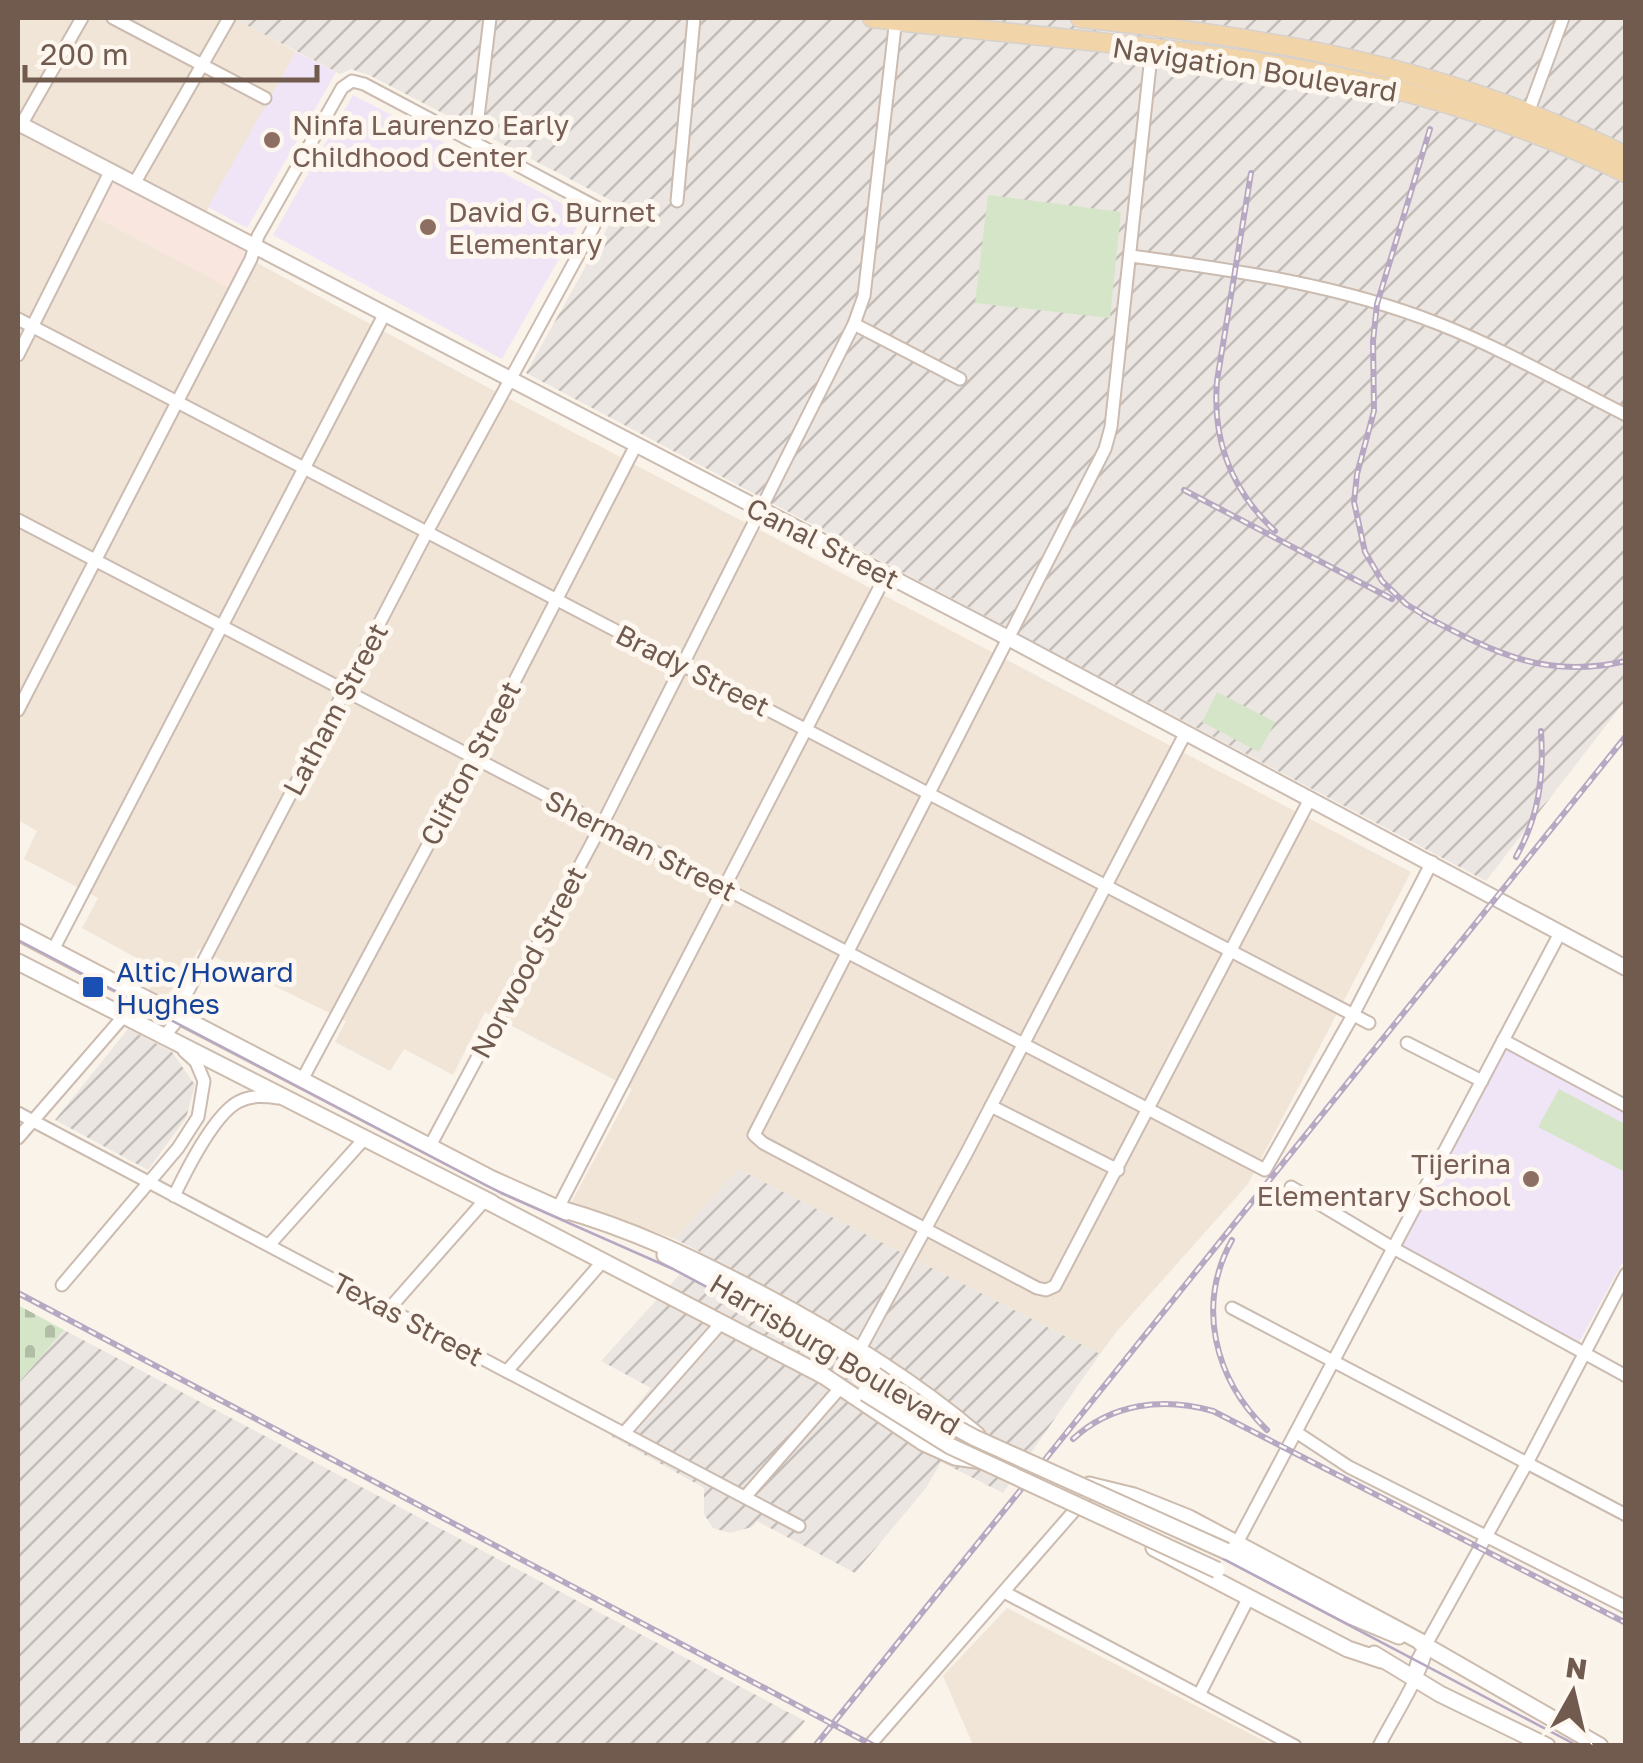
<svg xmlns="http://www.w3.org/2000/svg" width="1643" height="1763" viewBox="0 0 1643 1763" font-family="'Golos Text',sans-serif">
<defs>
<pattern id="industrial-furrows" width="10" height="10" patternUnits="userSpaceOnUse" patternTransform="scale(2.5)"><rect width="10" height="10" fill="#ebe6e1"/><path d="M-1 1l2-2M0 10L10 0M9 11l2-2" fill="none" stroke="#c3bdb9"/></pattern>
<pattern id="cemetery-stones" width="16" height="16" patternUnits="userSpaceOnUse" patternTransform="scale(2.5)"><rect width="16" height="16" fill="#d5e6c8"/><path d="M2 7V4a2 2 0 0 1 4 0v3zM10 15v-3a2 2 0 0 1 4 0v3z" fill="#b1bda5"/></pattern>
</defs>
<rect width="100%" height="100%" fill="#faf3e9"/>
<!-- residential -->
<g fill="#f1e5d8">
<path d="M18,18h220v2l58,32 -100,178 291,157 924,485 -163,312 -130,146 -18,24 -362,-185 -63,70 -104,-36 61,-114 -147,-77 -32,63 -49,-26 -14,22 -55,-29 11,-21 -147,-72 -33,58 -20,-12 14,-24 -78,-43 16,-30 -74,-39 13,-28 -19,-11z"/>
<path d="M1007,1608l265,137h-299l-30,-69z"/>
</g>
<!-- commercial -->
<path fill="#f9e6de" d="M112,180l138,73 -19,36 -138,-73z"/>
<!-- industrial -->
<g fill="url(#industrial-furrows)">
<path d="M238,18h1387v683l-139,180 -960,-508 94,-168 -251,-130 -18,-6 -11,5 -103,-54z"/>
<path d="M128,1029l44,23 23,33 -9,33 -38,52 -93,-50z"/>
<path d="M738,1169l362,185 -97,139 -62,-31 -15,26 -71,85 -98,-52 -5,6 -22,6 -17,-5 -9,-14v-26l-93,-52 40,-48 -50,-27 99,-109 -25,-13z"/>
<path d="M64,1330l741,391 -21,25h-766v-363z"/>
</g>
<!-- education -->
<g fill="#f0e5f6">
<path d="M296,52l40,20 -89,156 -39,-21z"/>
<path d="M353,95l231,120 -82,144 -229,-124z"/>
<path d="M1504,1048l121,64v146l-47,86 -176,-98z"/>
</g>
<!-- green -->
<g fill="#d5e6c8">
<path d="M988,195l133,17 -11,106 -135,-15z"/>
<path d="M1217,692l58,30 -16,30 -57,-30z"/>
<path d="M1559,1089l66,35v48l-87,-45z"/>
</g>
<!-- cemetery -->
<path fill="url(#cemetery-stones)" d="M18,1305l46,25 -46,53z"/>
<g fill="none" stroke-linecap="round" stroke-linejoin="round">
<!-- minor casing -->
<g stroke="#cbbbb0" stroke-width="15">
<g id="minor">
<path d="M113,18l152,80"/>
<path d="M1157,45l-7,20 -39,362 -6,22 -351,686 9,8 274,145 9,2 9,-4 255,-487"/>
<path d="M1528,113l35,-95"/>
<path d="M21,125l61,-107"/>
<path d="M475,142l15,-124"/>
<path d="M134,184l95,-166"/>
<path d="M677,201l17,-183"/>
<path d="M1131,256c103,14 210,29 308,68 64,25 125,60 187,91"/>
<path d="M18,319l1351,704"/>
<path d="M854,324l106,55"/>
<path d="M18,355l92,-183"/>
<path d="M18,520l1247,650 88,-155 79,-153"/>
<path d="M18,710l233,-451 7,-23 84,-148 10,-7 12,3 232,123 -2,19 -167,306 -251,482 -1,9 -12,15"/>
<path d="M53,950l331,-635"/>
<path d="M1503,1040l123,66"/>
<path d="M1407,1043l75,38"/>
<path d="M302,1080l187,-349 147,-286"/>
<path d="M991,1106l127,64"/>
<path d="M18,1113l781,413"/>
<path d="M18,1138l105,-121"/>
<path d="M430,1146l178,-333 246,-489 10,-28 32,-278"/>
<path d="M1291,1187l102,61 233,128"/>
<path d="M174,1196c12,-25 40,-81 64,-94 13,-7 26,-6 40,-4"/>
<path d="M558,1208l328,-633"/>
<path d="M269,1245l96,-107"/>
<path d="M62,1285l116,-137 20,-31 6,-36 -8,-19 -12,-11"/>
<path d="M1232,1308l394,207"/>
<path d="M389,1309l96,-109"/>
<path d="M860,1349l106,-195 219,-420"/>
<path d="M507,1371l96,-110"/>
<path d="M625,1432l97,-110"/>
<path d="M1296,1432l53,35 277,140"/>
<path d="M745,1497l96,-110"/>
<path d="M1237,1543l323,-610"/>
<path d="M1004,1592l291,154"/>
<path d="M1412,1679l6,-20 109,-196 99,-189"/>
<path d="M1199,1695l50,-98"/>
<path d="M869,1746l212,-243 11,-17"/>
<path d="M1379,1746c12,-24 44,-74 47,-96"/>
</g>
</g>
<!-- tertiary casing -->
<g stroke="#cbbbb0" stroke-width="18">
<path id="tertiary" d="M18,123l990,515 618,330"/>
</g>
<!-- secondary casing -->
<g stroke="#cdbcad" stroke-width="19">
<g id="secondary">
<path d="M18,932l472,246 76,34"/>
<path d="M18,962l474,241"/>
<path d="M485,1200l339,176 100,67 31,14 56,8 47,24"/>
<path d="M558,1208c74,21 135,50 203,86 76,40 150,85 216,141"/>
<path d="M665,1255l163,88 47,32"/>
<path d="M1089,1485l45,11 55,22 238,127"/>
<path d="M1154,1548l194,101 33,11"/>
<path d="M1226,1551l125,65 48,20"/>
<path d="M1421,1643l179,103"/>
<path d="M1374,1654l66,40 107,52"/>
</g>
</g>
<!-- primary casing -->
<g stroke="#d7d1ce" stroke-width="21">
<g id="primary">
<path d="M872,18c182,22 370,30 548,78 67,18 142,47 206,77"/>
<path d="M1080,18c154,16 304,38 448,95 33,13 66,26 98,43"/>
</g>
</g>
<!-- minor -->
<use href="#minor" stroke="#fff" stroke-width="11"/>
<!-- tertiary -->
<use href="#tertiary" stroke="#fff" stroke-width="14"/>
<!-- secondary -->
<use href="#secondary" stroke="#fff" stroke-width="15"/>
<!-- primary -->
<use href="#primary" stroke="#f1d5a9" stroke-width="18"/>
<!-- tram -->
<path stroke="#b6a8c3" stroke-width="2.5" d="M18,940l483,253 172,76 156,83 108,71 262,123 379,200"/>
<!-- rail casing -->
<g stroke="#b6a8c3" stroke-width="6">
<g id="rail">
<path d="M1430,129l-53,175 -4,37 1,70 -17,63 -3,28 11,50 17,29 24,23 28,17"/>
<path d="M1251,173l-34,208c-5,59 15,110 58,150"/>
<path d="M1184,490l208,109"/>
<path d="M1423,615c70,37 121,65 203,46"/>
<path d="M1516,857c23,-41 28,-80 25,-126"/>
<path d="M1232,1240c-36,65 -18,139 35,190"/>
<path d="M18,1293l856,453"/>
<path d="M1073,1439c39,-36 90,-42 140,-28l413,212"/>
<path d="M815,1746l811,-1010"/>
</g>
</g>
<!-- rail -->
<use href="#rail" stroke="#fdf7ef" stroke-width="2.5" stroke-dasharray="8" stroke-linecap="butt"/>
<!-- secondary-bridge casing -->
<g stroke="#cdbcad" stroke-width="19" stroke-linecap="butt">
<g id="secondary-bridge">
<path d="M875,1375l65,44 35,19 251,113"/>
<path d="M865,1393l85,53 267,124"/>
</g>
</g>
<!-- secondary-bridge -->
<use href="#secondary-bridge" stroke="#fff" stroke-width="15"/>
</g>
<!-- markers -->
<g fill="#8d6e63" stroke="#fdf7ef" stroke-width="4">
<circle cx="272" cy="140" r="10"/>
<circle cx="428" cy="227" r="10"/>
<circle cx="1531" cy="1179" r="10"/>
</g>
<rect fill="#1a4fb4" stroke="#fdf7ef" stroke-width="4" x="81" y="975" width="24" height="24" rx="5"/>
<g text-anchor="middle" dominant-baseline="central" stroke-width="10" stroke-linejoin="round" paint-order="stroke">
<!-- street labels -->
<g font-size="28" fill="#715b4f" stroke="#fdf7ef">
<text transform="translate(1255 69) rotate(9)">Navigation Boulevard</text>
<text transform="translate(823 543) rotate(27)">Canal Street</text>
<text transform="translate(693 670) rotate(27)">Brady Street</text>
<text transform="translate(335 709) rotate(-62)">Latham Street</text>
<text transform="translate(470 763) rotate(-62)">Clifton Street</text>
<text transform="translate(641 845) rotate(27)">Sherman Street</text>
<text transform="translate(528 962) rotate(-62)">Norwood Street</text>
<text transform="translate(408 1319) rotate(28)">Texas Street</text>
<text transform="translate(835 1354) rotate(31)">Harrisburg Boulevard</text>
</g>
<!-- education labels -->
<g font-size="28" fill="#785e54" stroke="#fdf7ef" text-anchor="start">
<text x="292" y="124">Ninfa Laurenzo Early<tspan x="292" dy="32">Childhood Center</tspan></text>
<text x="448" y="211">David G. Burnet<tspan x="448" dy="32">Elementary</tspan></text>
<text x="1511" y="1163" text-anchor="end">Tijerina<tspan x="1511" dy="32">Elementary School</tspan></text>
</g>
<!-- transit labels -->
<g font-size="28" fill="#164399" stroke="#fdf7ef" text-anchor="start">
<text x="116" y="971">Altic/Howard<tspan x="116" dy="32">Hughes</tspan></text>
</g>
</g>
<!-- border -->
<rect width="1643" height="1763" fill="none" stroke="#715b4f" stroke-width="40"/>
<!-- north arrow -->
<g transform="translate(1573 1693) rotate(8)" stroke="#fdf7ef" stroke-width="8" paint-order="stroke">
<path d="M0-8L18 38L0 25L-18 38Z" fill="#715b4f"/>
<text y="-15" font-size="28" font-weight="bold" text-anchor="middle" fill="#715b4f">N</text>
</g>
<!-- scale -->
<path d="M25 65v15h292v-15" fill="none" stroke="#715b4f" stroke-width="5"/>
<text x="40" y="65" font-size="30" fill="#715b4f" stroke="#fdf7ef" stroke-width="8" paint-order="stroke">200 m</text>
</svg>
